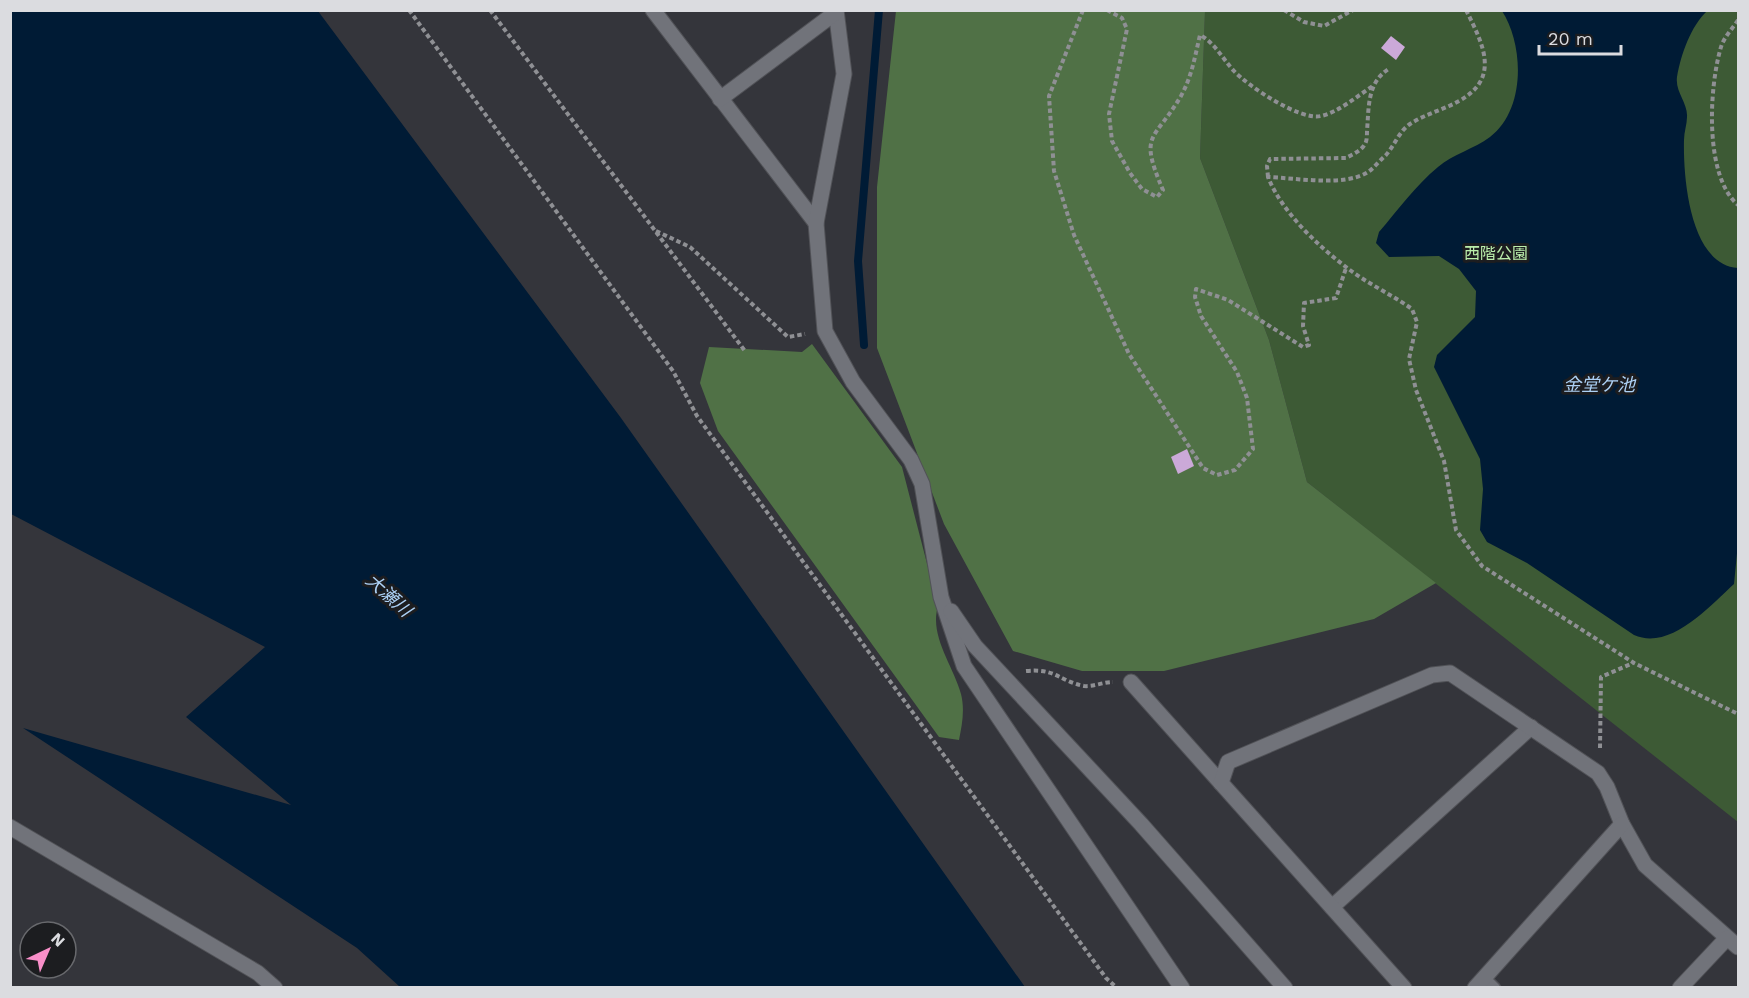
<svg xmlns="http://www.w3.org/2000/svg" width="1749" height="998" viewBox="0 0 1749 998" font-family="'Work Sans','Noto Sans JP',sans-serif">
<rect width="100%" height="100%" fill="#34353b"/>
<!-- green -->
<path fill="#3d5a35" d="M1205,11h533v811l-431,-340 -38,-142 -69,-182z"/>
<!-- forest -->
<g fill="#507146">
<path d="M896,11h309l-5,147 69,182 38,142 129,101 -62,36 -210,52h-82l-69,-20 -69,-127 -67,-176v-161z"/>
<path d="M812,344l90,123 36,139c-9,30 15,59 23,88 4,16 1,31 -2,46l-20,-3 -221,-306 -18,-48 9,-36 93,5z"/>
</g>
<!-- water -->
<g fill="#001b35">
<path d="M10,11h308l303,407 404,569h-625l-43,-39 -334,-220 268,77 -105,-88 79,-70 -254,-133z"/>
<path d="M1502,11h205c-16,15 -26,43 -30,66 -2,15 11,26 10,40 0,7 -3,15 -3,23 -1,38 6,125 54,128v275l-4,41c-25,23 -64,67 -100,51l-107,-72 -40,-21 -7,-12 3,-41 -3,-30 -46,-92 3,-12 38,-38 1,-26 -17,-22 -20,-13 -50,1 -13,-14 3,-11c19,-22 37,-47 59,-65 15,-13 36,-18 52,-30 36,-27 34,-92 12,-126z"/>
</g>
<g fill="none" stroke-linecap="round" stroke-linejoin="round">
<!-- stream -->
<path stroke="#001b35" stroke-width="8" d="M864,345l-6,-84 21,-251"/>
</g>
<!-- building -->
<g fill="#cba9d8">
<path d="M1391,36l14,11 -9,13 -15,-12z"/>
<path d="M1187,449l7,17 -16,8 -7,-17z"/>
</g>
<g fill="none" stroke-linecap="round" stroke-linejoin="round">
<!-- lane casing -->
<g stroke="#515257" stroke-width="13">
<path id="lane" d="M1484,977l11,11"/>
</g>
<!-- street casing -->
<g stroke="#515257" stroke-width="17">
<g id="street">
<path d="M653,10l163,213"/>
<path d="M836,10l8,64 -28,149 9,108 28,51 58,78 11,24 19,113 23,69 218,322"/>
<path d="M720,99l115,-86"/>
<path d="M951,611l24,35 166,178 144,164"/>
<path d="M1131,682l90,101"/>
<path d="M10,827l248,146 17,15"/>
<path d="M1332,907l199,-180"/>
<path d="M1404,988l-183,-205 7,-21 204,-87 18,-2 148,100 9,14 15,37 23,41 93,82"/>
<path d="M1475,988l147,-164"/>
<path d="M1680,988l47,-50"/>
</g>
</g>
<!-- path -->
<g stroke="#8f9094" stroke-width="4" stroke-dasharray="4.5 3" stroke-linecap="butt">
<path d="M409,10l264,361 24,45 409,562 11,10"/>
<path d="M490,10l255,341"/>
<path d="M1083,10l-34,86 5,75 20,64 55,119 74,114 14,7 18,-5 18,-21 -6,-51 -10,-26 -36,-56 -6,-19 1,-8 32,11 75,47 6,-2 -6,-19 1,-23 32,-5 10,-30"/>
<path d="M1107,10l15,8 5,11 -18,85 3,27 18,32 12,16 15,8 6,-7c-25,-58 -9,-48 18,-94 11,-20 14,-40 19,-61 15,8 22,23 34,36 14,15 66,50 87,45 18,-4 36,-20 52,-30"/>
<path d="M1284,10l20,12 20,4 29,-16"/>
<path d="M1466,10c17,34 35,68 -7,91 -16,9 -34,13 -49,23 -11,7 -16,23 -25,32 -6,5 -11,12 -17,16 -23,15 -72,6 -100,5 14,35 49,68 78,90 20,16 45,27 66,42l5,13 -8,37 7,31 28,71 12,69 26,36 152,97 104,51"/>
<path d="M1738,20c-5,8 -14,17 -17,27 -12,40 -17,129 17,158"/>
<path d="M1268,177l-1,-11 3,-7 76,-1c7,-4 15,-7 19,-14 2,-3 2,-9 2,-13 2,-25 0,-49 23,-63"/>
<path d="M656,231l34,16 98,90 17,-3"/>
<path d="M1026,671c30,-3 33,10 58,15 9,1 19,-4 29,-4"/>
<path d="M1600,748l1,-71 32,-14"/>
</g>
<!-- lane -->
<use href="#lane" stroke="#71737a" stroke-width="10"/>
<!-- street -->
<use href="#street" stroke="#71737a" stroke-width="15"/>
</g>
<g text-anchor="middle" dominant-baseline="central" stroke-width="6" stroke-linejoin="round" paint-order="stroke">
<!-- park labels -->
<g font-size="16" fill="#bbefac" stroke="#1c1d20">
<text x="1496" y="253">西階公園</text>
</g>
<!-- water labels -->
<g font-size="18" font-style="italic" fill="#add1f5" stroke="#1c1d20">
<text x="1599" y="384">金堂ケ池</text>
<text transform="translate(389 595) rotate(42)">大瀬川</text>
</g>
</g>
<!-- border -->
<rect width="1749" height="998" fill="none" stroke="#dbdce0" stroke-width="24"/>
<!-- north arrow -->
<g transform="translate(48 950) rotate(44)"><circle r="28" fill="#1c1d20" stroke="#68696d" stroke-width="1.5"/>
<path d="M0-4.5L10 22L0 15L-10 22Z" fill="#f98fc9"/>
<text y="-9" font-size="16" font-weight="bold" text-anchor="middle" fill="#dbdce0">N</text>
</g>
<!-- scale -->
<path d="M1539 45v9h82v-9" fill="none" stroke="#dbdce0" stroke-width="3"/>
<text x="1548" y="45" font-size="18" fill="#dbdce0" stroke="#1c1d20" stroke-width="4.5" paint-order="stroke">20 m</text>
</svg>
